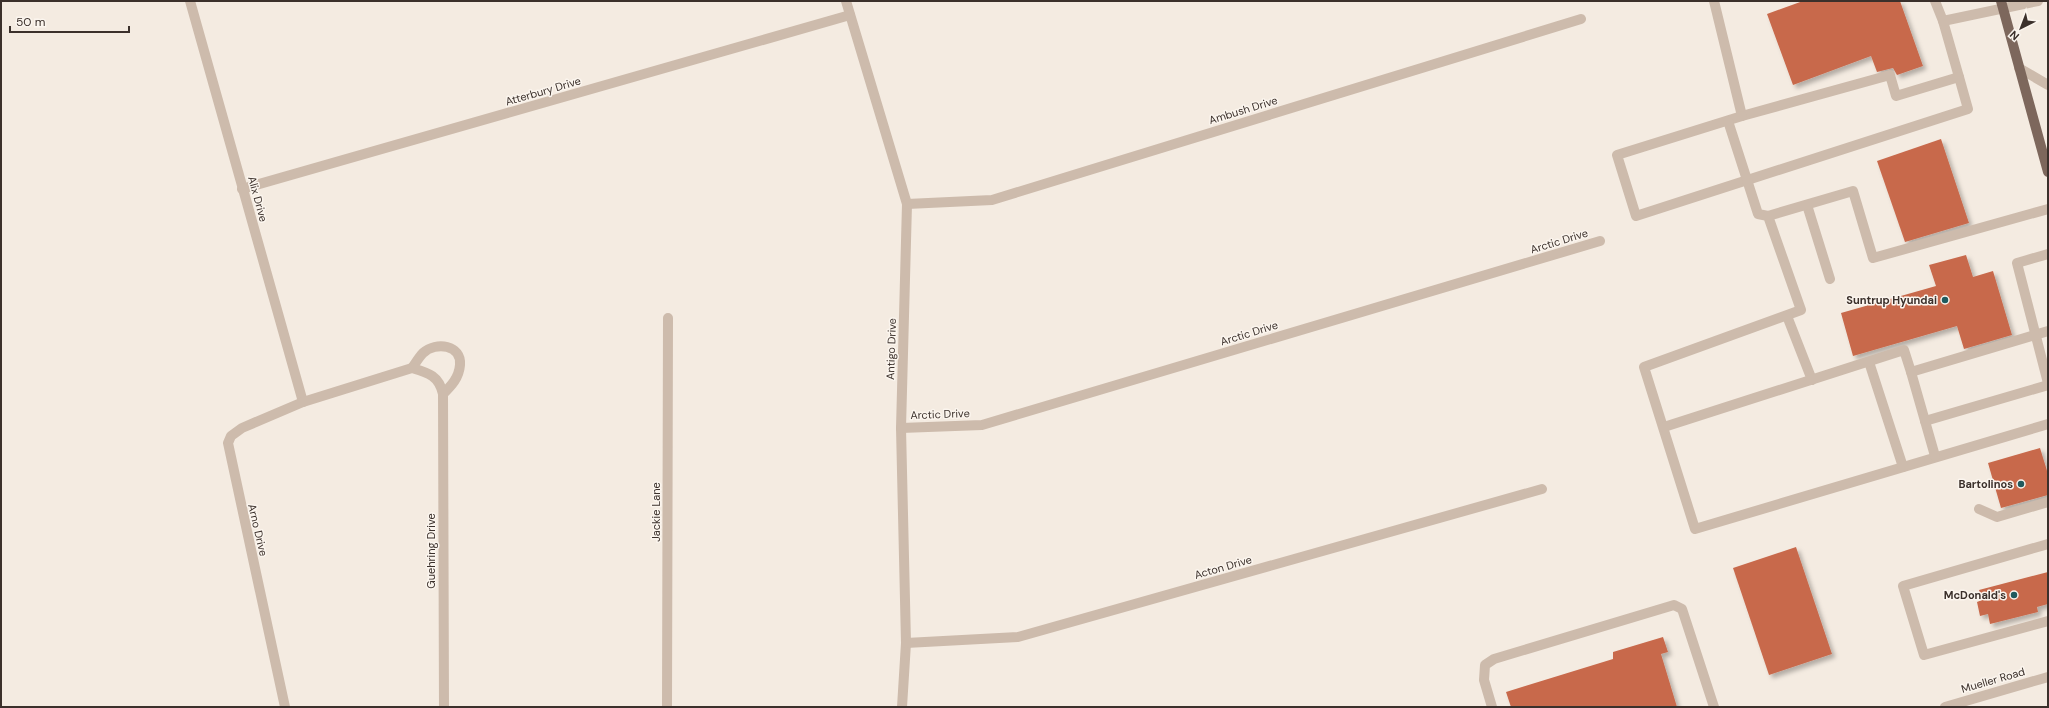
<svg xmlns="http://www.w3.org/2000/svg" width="2049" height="708" viewBox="0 0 2049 708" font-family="'DM Sans',sans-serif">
<defs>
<filter id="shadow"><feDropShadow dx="3.5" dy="3.5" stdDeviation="2" flood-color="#0004"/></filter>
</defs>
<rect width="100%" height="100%" fill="#f4ebe1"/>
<!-- building -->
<g fill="#c8694b" filter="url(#shadow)">
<path d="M1803,1h97l23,65 -26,9 -4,-7 -16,4 -6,-16 -78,29 -26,-71z"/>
<path d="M1941,139l28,84 -64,19 -28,-81z"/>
<path d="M1966,255l7,22 20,-6 19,64 -48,14 -7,-23 -104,30 -12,-43 95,-27 -7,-21z"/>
<path d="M2040,448l8,26v21l-47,13 -13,-45z"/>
<path d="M1796,547l36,107 -63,21 -36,-107z"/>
<path d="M2048,572v32l-11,3 1,5 -48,12 -2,-10 -8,2 -3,-14 5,-2 -3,-10z"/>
<path d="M1663,637l5,15 -7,2 16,53h-166l-5,-15 107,-33v-7z"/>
</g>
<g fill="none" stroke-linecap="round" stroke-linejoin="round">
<!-- minor -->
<g stroke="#cdbbac" stroke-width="10">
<path d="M190,1l113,401"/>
<path d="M846,1l61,203 -6,224 5,215 -4,64"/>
<path d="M1714,1l28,115 148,-41 6,21 63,-19 -16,-56 -8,-20"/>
<path d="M1943,21l95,-20"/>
<path d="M2019,68l29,17"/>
<path d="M1742,116l-125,39 19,61 332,-107 -9,-32"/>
<path d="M1728,121l30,93 10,2 33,94 -157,57 51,162 353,-105"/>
<path d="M242,189l608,-174"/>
<path d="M907,204l85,-4 589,-181"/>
<path d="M1807,205l23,74"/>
<path d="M1768,216l85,-25 20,67 175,-49"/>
<path d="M2048,254l-31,9 31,120"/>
<path d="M1787,316l25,64"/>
<path d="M1869,362l34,105"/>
<path d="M412,368c3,-4 7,-11 11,-15 13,-12 39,-8 37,12 -1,13 -9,21 -17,29"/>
<path d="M1925,421l123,-36"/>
<path d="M1664,427l240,-77 7,22"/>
<path d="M901,428l81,-3 618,-184"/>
<path d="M1935,456l-24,-84 137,-41"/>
<path d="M1979,509l18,8 51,-15"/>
<path d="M2048,544l-145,42 21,69 124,-34"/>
<path d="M906,643l112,-6 524,-148"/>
<path d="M285,707l-57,-264 3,-7 11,-8 61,-26 109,-34c17,5 27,8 31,26l1,313"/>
<path d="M667,707l1,-389"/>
<path d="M1492,707l-8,-27 1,-15 9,-6 180,-54 8,4 32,98"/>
<path d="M1945,707l103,-30"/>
</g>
<!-- major -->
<path stroke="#7d675c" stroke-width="10" d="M2001,1l47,171"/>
</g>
<!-- markers -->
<g fill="#1f5a5e" stroke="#fbf5ee" stroke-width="1.5">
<circle cx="1945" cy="300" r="4"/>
<circle cx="2021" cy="484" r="4"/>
<circle cx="2014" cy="595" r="4"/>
</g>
<g text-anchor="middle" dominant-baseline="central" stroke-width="3" stroke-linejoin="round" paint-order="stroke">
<!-- street labels -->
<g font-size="11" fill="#3b302b" stroke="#fbf5ee">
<text transform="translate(543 91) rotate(-16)">Atterbury Drive</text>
<text transform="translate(1243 110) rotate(-17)">Ambush Drive</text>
<text transform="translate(258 199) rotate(75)">Alix Drive</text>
<text transform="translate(1559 241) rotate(-17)">Arctic Drive</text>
<text transform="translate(1249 333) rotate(-17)">Arctic Drive</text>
<text transform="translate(891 349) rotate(-88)">Antigo Drive</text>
<text transform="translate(940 414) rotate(-2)">Arctic Drive</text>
<text transform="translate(656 512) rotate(-90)">Jackie Lane</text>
<text transform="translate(258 530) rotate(77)">Arno Drive</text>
<text transform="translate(431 551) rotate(-90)">Guehring Drive</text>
<text transform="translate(1223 567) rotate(-16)">Acton Drive</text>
<text transform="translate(1993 680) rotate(-16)">Mueller Road</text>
</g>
<!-- poi labels -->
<g font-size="11" font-weight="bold" fill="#3b302b" stroke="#fbf5ee" text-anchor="end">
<text x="1937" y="300">Suntrup Hyundai</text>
<text x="2013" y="484">Bartolinos</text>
<text x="2006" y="595">McDonald's</text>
</g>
</g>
<!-- border -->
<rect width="2049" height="708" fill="none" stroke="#3b302b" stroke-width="4"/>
<!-- north arrow -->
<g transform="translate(2021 28) rotate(222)" stroke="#fbf5ee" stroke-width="3" paint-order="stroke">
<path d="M0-3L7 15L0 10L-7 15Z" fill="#3b302b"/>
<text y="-6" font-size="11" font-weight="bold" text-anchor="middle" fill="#3b302b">N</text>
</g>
<!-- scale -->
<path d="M10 26v6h119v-6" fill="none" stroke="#3b302b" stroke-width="2"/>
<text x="16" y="26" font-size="12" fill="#3b302b" stroke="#fbf5ee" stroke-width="3" paint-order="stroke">50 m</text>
</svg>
